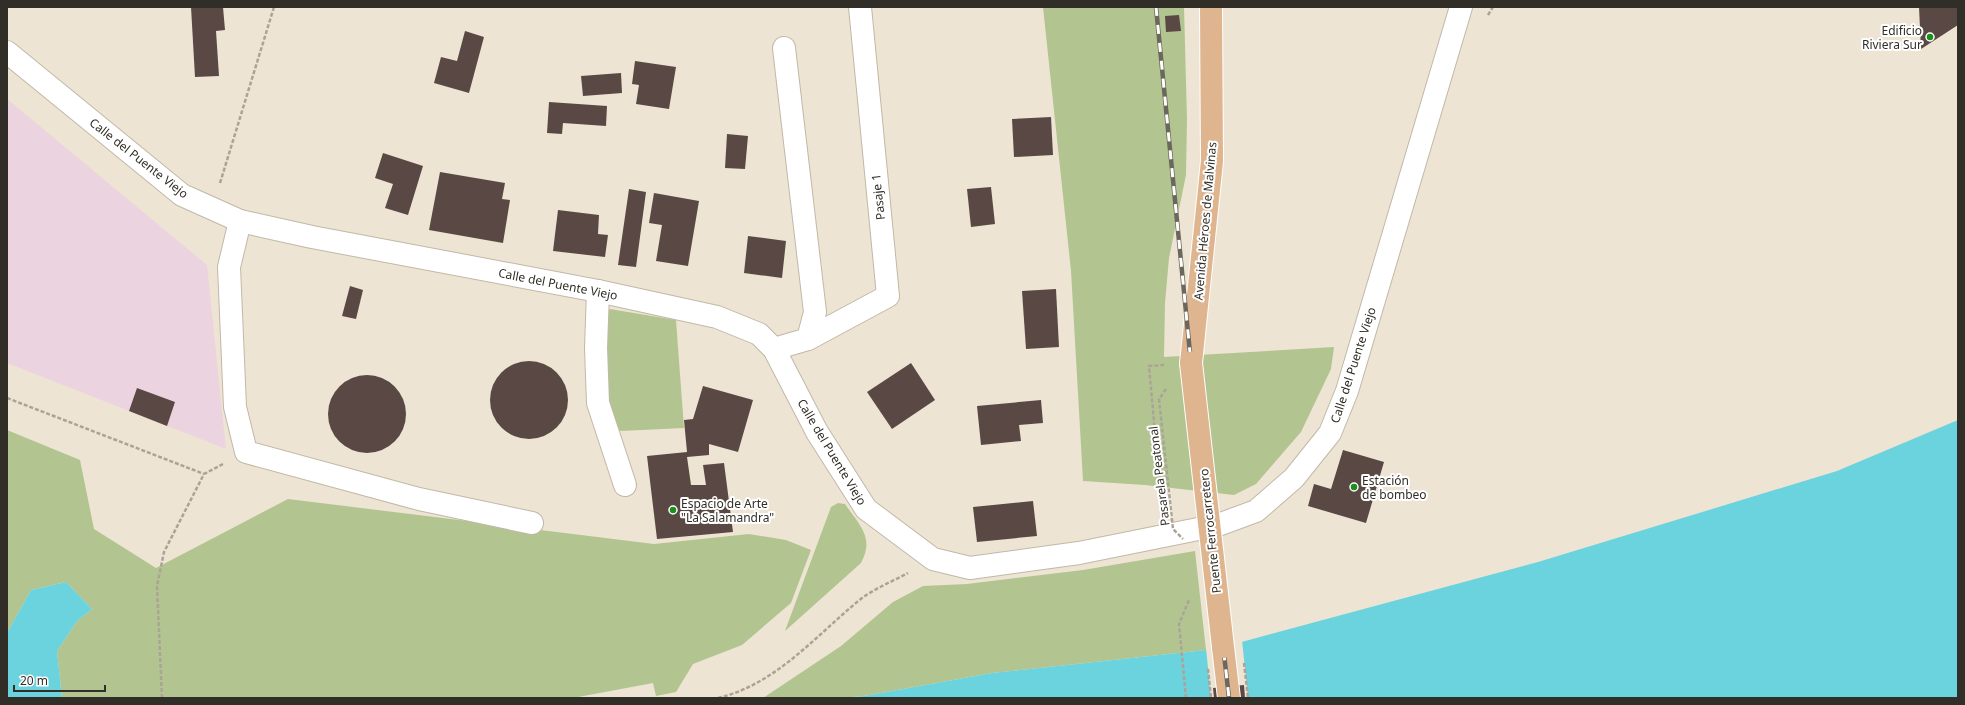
<svg xmlns="http://www.w3.org/2000/svg" width="1965" height="705" viewBox="0 0 1965 705" font-family="'Noto Sans',sans-serif">
<rect width="100%" height="100%" fill="#eee4d3"/>
<!-- industrial -->
<path fill="#ebd4df" d="M7,99l200,166 19,184 -219,-86z"/>
<!-- green -->
<g fill="#b2c590">
<path d="M1043,7h141l3,112 -1,56 -17,83 -4,45 -1,54 170,-10 -3,22 -30,63 -45,52 -22,11 -89,-10 -62,-4 -12,-210z"/>
<path d="M610,309l66,11 8,108 -63,3 -7,-4 -8,-27 -1,-86z"/>
<path d="M7,430l73,30 14,69 62,39 132,-69 366,45 95,-10 37,6 25,10 -20,53 -49,42 -49,19 -17,28 -20,4 -3,-13 -80,15h-511l-5,-47 20,-30 15,-12 -26,-27 -35,8 -24,43z"/>
<path d="M838,503l7,1c14,21 30,33 16,59l-76,68 46,-124z"/>
<path d="M1195,551l11,99 -214,23 -128,23 -24,2h-77l78,-52 52,-44 30,-16 44,-2 116,-14z"/>
</g>
<!-- water -->
<g fill="#6ad3de">
<path d="M1958,420v278h-1118l24,-2 128,-23 214,-23 17,-3 315,-85 299,-91z"/>
<path d="M66,582l26,27 -15,12 -20,30 5,47h-55v-65l24,-43z"/>
</g>
<!-- pier -->
<path fill="#eee4d3" d="M1242,640l6,58h-37l-5,-50z"/>
<!-- building -->
<g fill="#5a4845">
<path d="M191,7h32l2,23 -9,1 3,45 -24,1z"/>
<path d="M1919,7h39v18l-37,24z"/>
<path d="M1179,15l2,16 -15,1 -1,-16z"/>
<path d="M465,31l19,6 -15,56 -35,-10 7,-26 16,4z"/>
<path d="M635,61l41,6 -7,42 -33,-5 3,-19 -7,-1z"/>
<path d="M621,73l1,20 -39,3 -2,-20z"/>
<path d="M549,102l58,4 -1,20 -43,-3 -1,11 -15,-1z"/>
<path d="M1051,117l2,38 -39,2 -2,-38z"/>
<path d="M727,134l21,2 -3,33 -20,-1z"/>
<path d="M383,153l40,13 -15,49 -23,-7 8,-24 -18,-6z"/>
<path d="M440,172l65,11 -3,16 8,1 -7,43 -74,-13z"/>
<path d="M991,187l4,37 -24,3 -4,-38z"/>
<path d="M629,189l17,3 -10,75 -18,-2z"/>
<path d="M654,193l45,8 -11,65 -32,-5 6,-36 -13,-2z"/>
<path d="M558,210l41,5 -1,19 10,1 -3,22 -52,-6z"/>
<path d="M748,236l38,5 -4,37 -38,-5z"/>
<path d="M350,286l13,4 -7,29 -14,-3z"/>
<path d="M1056,289l3,58 -33,2 -4,-58z"/>
<circle cx="529" cy="400" r="39"/>
<path d="M911,363l24,37 -43,29 -25,-37z"/>
<circle cx="367" cy="414" r="39"/>
<path d="M703,386l50,14 -15,52 -29,-8v11l-22,2 4,28h15l-3,-20 21,-2 9,69 -76,7 -10,-83 40,-4 -3,-32 9,-1z"/>
<path d="M137,388l38,14 -8,24 -38,-15z"/>
<path d="M1041,400l2,23 -24,2 2,16 -40,4 -4,-39z"/>
<path d="M1343,450l41,12 -18,61 -58,-17 6,-22 17,5z"/>
<path d="M1033,501l4,35 -60,6 -4,-35z"/>
<path d="M1244,685l1,13h-31l-1,-10z"/>
</g>
<g fill="none" stroke-linecap="round" stroke-linejoin="round">
<!-- minor casing -->
<g stroke="#c1b8a8" stroke-width="24">
<g id="minor">
<path d="M7,52l175,143 58,26 72,16 286,54 119,26 42,17 15,15 43,83 49,77 67,50 37,9 109,-15 139,-28 38,-14 38,-33 36,-45 17,-42 114,-384"/>
<path d="M240,221l-11,46 6,140 11,45 173,47 113,24"/>
<path d="M598,291l-2,57 2,55 27,82"/>
<path d="M808,339l80,-43 -28,-289"/>
<path d="M774,349l34,-10 7,-27 -31,-264"/>
</g>
</g>
<!-- major casing -->
<g stroke="#fff" stroke-width="24">
<g id="major">
<path d="M1191,363l21,-202 -1,-154"/>
<path d="M1223,647l6,51"/>
</g>
</g>
<!-- path -->
<g stroke="#aba496" stroke-width="2.5" stroke-dasharray="4 2" stroke-linecap="butt">
<path d="M1488,15l5,-8"/>
<path d="M220,183l54,-176"/>
<path d="M7,398l197,76"/>
<path d="M1162,510l-13,-144 15,-1"/>
<path d="M162,698l-5,-112 7,-34 40,-78 19,-10"/>
<path d="M718,698c59,-14 98,-63 144,-100 14,-10 31,-17 46,-25"/>
</g>
<!-- minor -->
<use href="#minor" stroke="#fff" stroke-width="22"/>
<!-- major -->
<use href="#major" stroke="#deb58f" stroke-width="22"/>
<!-- rail casing -->
<g stroke="#6c675d" stroke-width="4.5">
<path id="rail" d="M1156,7l35,356 38,335"/>
</g>
<!-- rail -->
<use href="#rail" stroke="#fff" stroke-width="3" stroke-dasharray="9" stroke-linecap="butt"/>
<!-- major-bridge casing -->
<g stroke="#fff" stroke-width="24" stroke-linecap="butt">
<path id="major-bridge" d="M1191,363l32,284"/>
</g>
<!-- path-bridge -->
<g stroke="#aba496" stroke-width="2.5" stroke-dasharray="4 2" stroke-linecap="butt">
<path d="M1166,389l-7,10 14,130 10,10"/>
<path d="M1244,663l4,35"/>
<path d="M1208,669l3,29"/>
<path d="M1186,698l-7,-74 10,-24"/>
</g>
<!-- major-bridge -->
<use href="#major-bridge" stroke="#deb58f" stroke-width="22"/>
</g>
<!-- markers -->
<g fill="#1a8f19" stroke="#fff" stroke-width="1.5">
<circle cx="1930" cy="37" r="4"/>
<circle cx="1354" cy="487" r="4"/>
<circle cx="673" cy="510" r="4"/>
</g>
<g text-anchor="middle" dominant-baseline="central" stroke-width="4" stroke-linejoin="round" paint-order="stroke">
<!-- poi labels -->
<g font-size="12" fill="#312e27" stroke="#fff" text-anchor="start">
<text x="1922" y="30" text-anchor="end">Edificio<tspan x="1922" dy="14">Riviera Sur</tspan></text>
<text x="1362" y="480">Estación<tspan x="1362" dy="14">de bombeo</tspan></text>
<text x="681" y="503">Espacio de Arte<tspan x="681" dy="14">"La Salamandra"</tspan></text>
</g>
<!-- street labels -->
<g font-size="12" fill="#312e27" stroke="#fff">
<text transform="translate(139 158) rotate(38)">Calle del Puente Viejo</text>
<text transform="translate(878 197) rotate(-96)">Pasaje 1</text>
<text transform="translate(1205 221) rotate(-85)">Avenida Héroes de Malvinas</text>
<text transform="translate(558 284) rotate(11)">Calle del Puente Viejo</text>
<text transform="translate(1353 365) rotate(-72)">Calle del Puente Viejo</text>
<text transform="translate(832 452) rotate(59)">Calle del Puente Viejo</text>
<text transform="translate(1159 476) rotate(-97)">Pasarela Peatonal</text>
<text transform="translate(1210 531) rotate(-96)">Puente Ferrocarretero</text>
</g>
</g>
<!-- border -->
<rect width="1965" height="705" fill="none" stroke="#312e27" stroke-width="16"/>
<!-- scale -->
<path d="M14 685v6h91v-6" fill="none" stroke="#312e27" stroke-width="2"/>
<text x="20" y="685" font-size="12" fill="#312e27" stroke="#ffffff" stroke-width="3" paint-order="stroke">20 m</text>
</svg>
